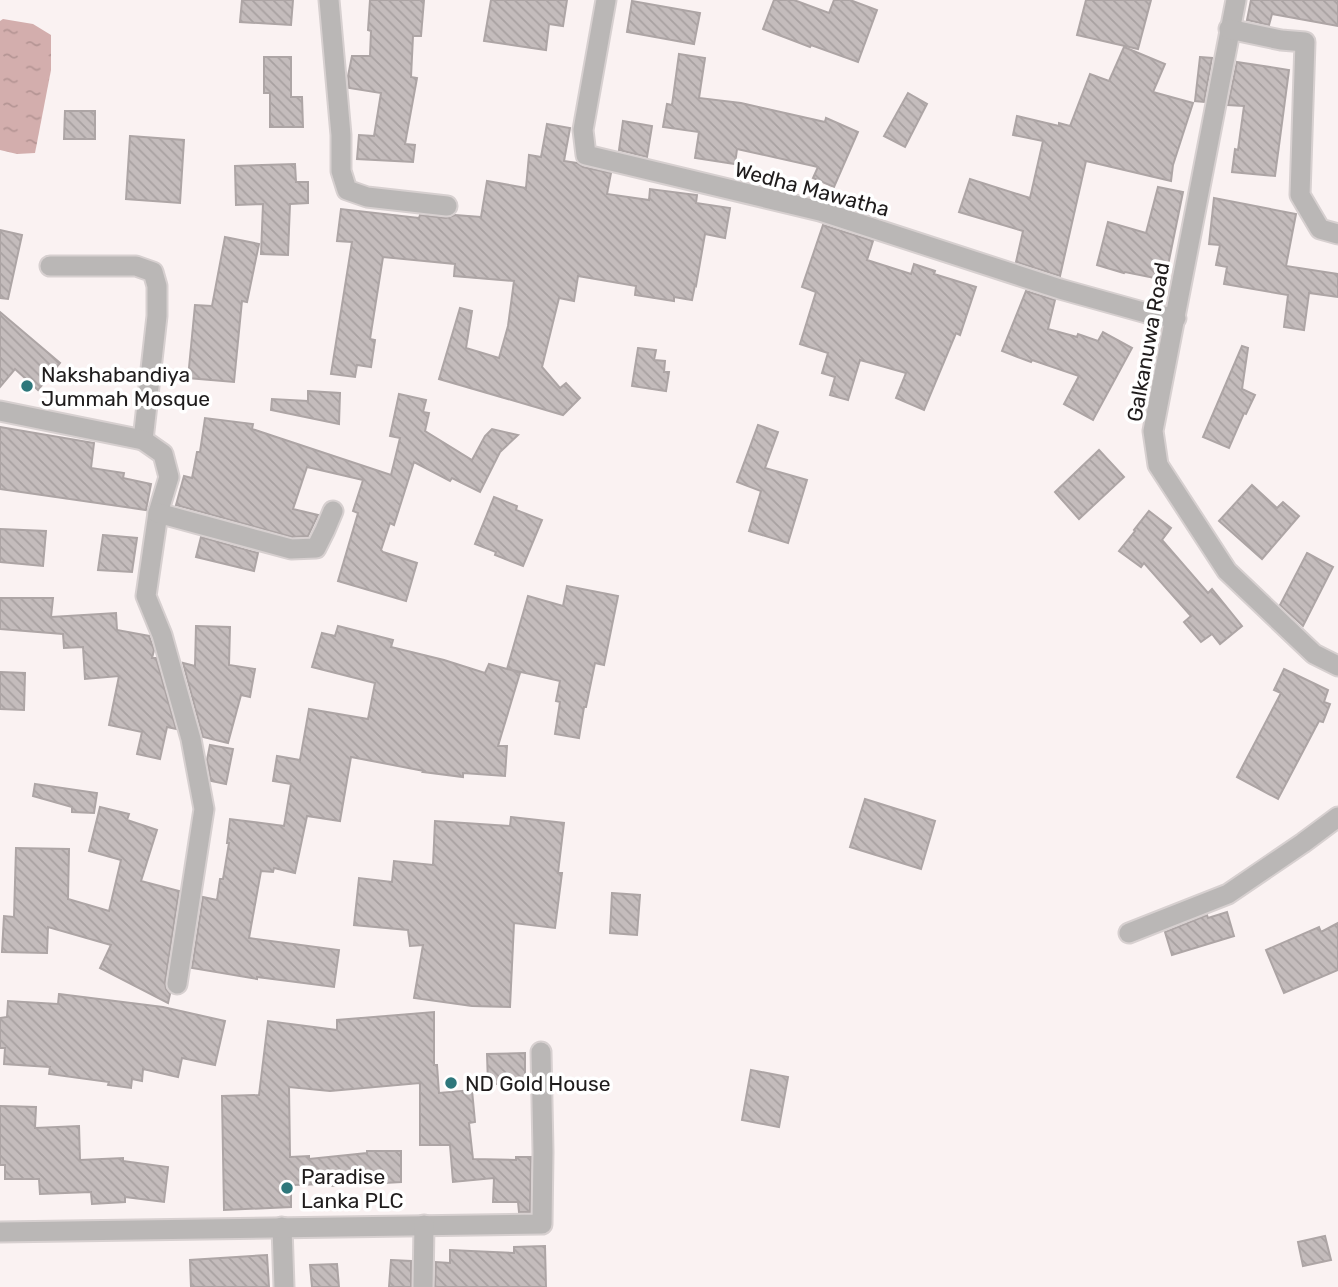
<svg xmlns="http://www.w3.org/2000/svg" width="1338" height="1287" viewBox="0 0 1338 1287" font-family="Rubik,sans-serif">
<defs>
<pattern id="water-ripples" width="26" height="14" patternUnits="userSpaceOnUse" patternTransform="scale(1.75)"><rect width="26" height="14" fill="#d3aead"/><path d="M2 4q2-2 4 0t4 0M15 11q2-2 4 0t4 0" fill="none" stroke="#b59594"/></pattern>
<pattern id="building-back-hatch" width="6" height="6" patternUnits="userSpaceOnUse" patternTransform="scale(1.75)"><rect width="6" height="6" fill="#c4bcbc"/><path d="M-1 5l2 2M0 0l6 6M5-1l2 2" fill="none" stroke="#a8a1a1"/></pattern>
</defs>
<rect width="100%" height="100%" fill="#faf2f2"/>
<!-- water -->
<path fill="url(#water-ripples)" d="M3,19l30,5 18,11v35l-16,83 -18,1 -17,-4v-129z"/>
<!-- building -->
<g fill="url(#building-back-hatch)" stroke="#ada5a5" stroke-width="2">
<path d="M242,0h51l-2,25 -51,-3z"/>
<path d="M370,0h54l-3,36h-8l-2,41 6,1 -12,66 10,1 -2,17 -56,-3 2,-24 15,1 7,-43 -32,-5 -1,-12 4,-20h18l1,-25 -3,-1z"/>
<path d="M491,0h76l-4,26 -14,-2 -3,26 -62,-9z"/>
<path d="M774,0h20l35,13 5,-13h16l27,10 -19,52 -47,-17 -1,2 -47,-18z"/>
<path d="M1086,0h65l-13,49 -61,-14z"/>
<path d="M1251,0h87v26l-66,-12 -3,11 -22,-5z"/>
<path d="M632,1l68,12 -6,31 -67,-12z"/>
<path d="M1124,47l41,17 -12,28 40,11 -20,62 -2,16 -85,-20 -26,115 -44,-14 7,-31 -64,-19 11,-33 60,19 13,-57 -30,-6 4,-19 42,10v-3l11,3 20,-52 19,7z"/>
<path d="M679,54l26,4 -6,40 42,5 84,19 1,-4 32,14 -24,55 -21,-9 5,-11 -81,-18 -2,15 -40,-6 4,-26 -36,-5 4,-23 5,1z"/>
<path d="M264,57h27v40h11l1,30h-33v-34h-6z"/>
<path d="M1200,57l12,1 -8,44 -9,-1z"/>
<path d="M1237,62l52,8 -14,106 -43,-4 3,-23 3,1 6,-44 -16,-1z"/>
<path d="M908,93l19,11 -22,43 -21,-11z"/>
<path d="M65,111h30v28h-31z"/>
<path d="M623,121l29,5 -5,31 -28,-7z"/>
<path d="M547,124l23,4 -6,33 13,2 6,4 28,6 -4,21 42,6 1,-11 47,6 -1,8 34,5 -5,30 -20,-4 -9,52 -1,-1 -3,15 -18,-3v4l-39,-6 1,-9 -58,-10 -4,25 -15,-3 -17,69 18,21 6,-5 14,15 -17,17 -124,-36 21,-71 12,3 -6,37 33,10 9,-32 6,-45 -60,-5 1,-12 -72,-7 -13,82 5,1 -4,27 -14,-2 -2,12 -24,-3 21,-132 -15,-1 4,-32 78,9 1,-3 26,3 9,-3 26,2 6,-36 39,7 3,-33 12,2z"/>
<path d="M130,136l54,4 -4,63 -54,-4z"/>
<path d="M295,164l1,18h12v21l-18,1 -2,51 -27,-1 2,-50 -27,1 -1,-39z"/>
<path d="M1158,187l25,5 -18,88 -40,-8 -1,1 -27,-8 11,-43 38,11z"/>
<path d="M1214,198l82,16 -10,52 52,8v23l-29,-4 -5,37 -20,-3 4,-32 -64,-11 3,-17 -11,-2 4,-20 -11,-1z"/>
<path d="M823,225l50,16 -6,19 44,14 3,-10 21,7 -1,3 42,13 -16,48 -4,-2 -32,77 -28,-12 10,-25 -46,-13 -12,40 -18,-5 5,-18 -13,-4 6,-20 -28,-9 16,-52 -14,-5z"/>
<path d="M0,230l22,5 -14,64 -8,-1z"/>
<path d="M225,237l34,7 -12,58 -5,-1 -8,81 -46,-4 7,-73 17,1z"/>
<path d="M1026,291l29,9 -7,29 29,8 1,-3 20,7 5,-9 29,16 -39,72 -29,-16 15,-28 -47,-16 -1,2 -29,-11z"/>
<path d="M0,312l60,51 -22,27 -23,-21 -15,18z"/>
<path d="M1242,346l6,2 -6,41 13,6 -9,19 -2,-1 -15,35 -26,-11z"/>
<path d="M638,348l18,2 -2,10 11,1 -1,11h5l-3,19 -34,-5z"/>
<path d="M308,391l32,2 -1,31 -68,-14 1,-11 36,2z"/>
<path d="M399,394l27,6 -3,12 6,1 -4,18 47,29 13,-24 7,-7 26,6 -18,17 -20,40 -28,-14 -2,3 -36,-19 -20,63 -4,-2 -9,27 2,2 34,11 -11,38 -68,-20 20,-68 -5,-2 10,-31 -56,-13 -14,42 25,6 -10,21 -16,1 -116,-32 8,-29 8,2 5,-26h3l5,-34 48,6 -1,5 139,46 9,-37 -10,-2z"/>
<path d="M758,425l20,7 -13,36 42,12 -19,63 -39,-12 12,-40 -24,-9z"/>
<path d="M0,427l94,16 -3,25 33,5 -1,5 28,6 -5,26 -146,-21z"/>
<path d="M1099,450l25,27 -45,42 -24,-27z"/>
<path d="M1252,485l25,23 6,-6 16,14 -37,43 -43,-38z"/>
<path d="M494,497l23,9 -1,4 26,10 -19,46 -28,-11 1,-3 -21,-8z"/>
<path d="M1149,511l22,17 -9,12 46,53 4,-4 30,37 -22,18 -8,-10 -11,8 -17,-20 7,-6 -47,-53 -3,4 -22,-16 16,-20 -1,-1z"/>
<path d="M0,529l46,2 -3,35 -43,-4z"/>
<path d="M103,535l34,3 -5,34 -34,-2z"/>
<path d="M201,537l57,16 -4,18 -58,-14z"/>
<path d="M1307,553l26,14 -30,59 -23,-21z"/>
<path d="M567,586l51,10 -14,69 -9,-2 -9,44h-2l-5,31 -24,-4 5,-32 -4,-1 4,-20 -52,-12 12,4 -22,73h9l-2,30 -42,-3v4l-40,-5 1,-1 -73,-14 -11,64 -33,-5 -12,57 -21,-5 -1,4 -12,-1 -12,67 90,12 -5,37 -77,-10v2l-65,-11 11,-71 14,3 3,-21h3l6,-36h-2l3,-24 54,7 7,-42 -18,-3 4,-25 23,4 9,-51 59,10 7,-36 -63,-16 10,-34 13,3 3,-10 55,14 -2,7 53,13 41,13 4,-9 18,5 21,-73 35,10z"/>
<path d="M0,598h53l-2,19 65,-4 1,17 32,6 5,14 -2,8h4l20,71 -9,-2 -7,32 -23,-5 5,-22 -33,-7 10,-49 -34,3 -2,-32 -19,1 -1,-14 -63,-5z"/>
<path d="M196,626l34,1 -1,38 26,4 -5,28 -9,-2 -13,48 -25,-6 -20,-74 12,3z"/>
<path d="M1284,669l44,21 -4,12 6,2 -7,18 -4,-1 -41,78 -41,-22 44,-84 -7,-3z"/>
<path d="M0,672l25,1 -1,37 -24,-1z"/>
<path d="M210,745l23,4 -7,35 -15,-3 -4,-21z"/>
<path d="M35,784l62,9 -3,20 -22,-1v-5l-39,-11z"/>
<path d="M865,799l70,22 -14,48 -71,-22z"/>
<path d="M100,807l29,7 -2,6 30,10 -16,51 38,10 -14,91 1,7 4,5 -2,9 -68,-35 11,-23 -63,-18 -1,26 -45,-1 2,-36 10,1 2,-69 53,1 -1,50 41,12 12,-51 -32,-9z"/>
<path d="M511,817l53,6 -6,50h4l-7,55 -41,-5 -4,84 -38,-1 -58,-8 9,-53 -13,1 -2,-16 -54,-5 5,-47 33,4 2,-21 39,4 2,-44 75,5z"/>
<path d="M612,893l28,2 -3,40 -27,-2z"/>
<path d="M1227,912l7,24 -62,19 -7,-23 42,-17 1,3z"/>
<path d="M1338,923v47l-54,23 -18,-43 53,-23 2,5z"/>
<path d="M59,994l104,13 62,14 -10,44 -33,-7 -4,19 -35,-8 -1,12 -10,-2 -1,9 -23,-3 1,-3 -60,-8 1,-7 -46,-3 1,-16h-5v-30l7,-1 1,-16 50,3z"/>
<path d="M434,1012v53h3l2,28 33,-3 3,32 -6,1 4,36 43,1v-3h15l-1,55h-11l-1,-10h-25l1,-24 -41,4 -3,-37h-30v-62l-90,8 -41,-4 1,70 19,-1v3l58,-6v-2h34v31l-71,4v-2l-39,1v22l-67,3 -2,-114 37,-1 9,-74 69,9v-10z"/>
<path d="M525,1053v31h-37l-1,-30z"/>
<path d="M751,1070l37,7 -9,50 -37,-7z"/>
<path d="M0,1106l36,1 -1,21 44,-2 1,34 43,-2v3l45,6 -4,35 -39,-5v5l-33,2 -1,-12 -51,2 -1,-15h-34v-14h-5z"/>
<path d="M1325,1236l6,24 -28,6 -5,-24z"/>
<path d="M545,1246l1,41h-111l1,-25 14,1v-13l64,3v-6z"/>
<path d="M267,1255l2,32h-78l-1,-27z"/>
<path d="M391,1260l20,1v26h-22z"/>
<path d="M337,1264l2,23h-27l-2,-22z"/>
</g>
<g fill="none" stroke-linecap="round" stroke-linejoin="round">
<!-- minor casing -->
<g stroke="#d7d0d0" stroke-width="23">
<g id="minor">
<path d="M329,0l12,135v36l6,19 20,7 80,9"/>
<path d="M606,0l-23,130 3,25 234,56 240,78 90,25 26,4"/>
<path d="M1236,0l-83,431 5,34 69,106 87,83 24,12"/>
<path d="M1229,29l52,11 24,2 -5,153 20,34 18,5"/>
<path d="M50,266h86l17,6 4,14v30l-14,124"/>
<path d="M0,411l143,29 20,14 6,23 -11,36 -12,83 16,39 29,104 13,70 -27,175"/>
<path d="M158,513l133,36 25,-1 9,-18 8,-19"/>
<path d="M1129,933l99,-39 75,-51 35,-26"/>
<path d="M282,1227l2,60"/>
<path d="M0,1232l542,-8 1,-72 -2,-100"/>
<path d="M423,1287l1,-62"/>
</g>
</g>
<!-- minor -->
<use href="#minor" stroke="#bab7b6" stroke-width="19"/>
</g>
<!-- markers -->
<g fill="#2e777b" stroke="#fff" stroke-width="2.5">
<circle cx="27" cy="386" r="7"/>
<circle cx="451" cy="1083" r="7"/>
<circle cx="287" cy="1188" r="7"/>
</g>
<g text-anchor="middle" dominant-baseline="central" stroke-width="7" stroke-linejoin="round" paint-order="stroke">
<!-- street labels -->
<g font-size="21" fill="#1f1c1c" stroke="#fff">
<text transform="translate(812 189) rotate(15)">Wedha Mawatha</text>
<text transform="translate(1148 342) rotate(-80)">Galkanuwa Road</text>
</g>
<!-- poi labels -->
<g font-size="21" fill="#1f1c1c" stroke="#fff" text-anchor="start">
<text x="41" y="374">Nakshabandiya<tspan x="41" dy="24">Jummah Mosque</tspan></text>
<text x="465" y="1083">ND Gold House</text>
<text x="301" y="1176">Paradise<tspan x="301" dy="24">Lanka PLC</tspan></text>
</g>
</g>
</svg>
